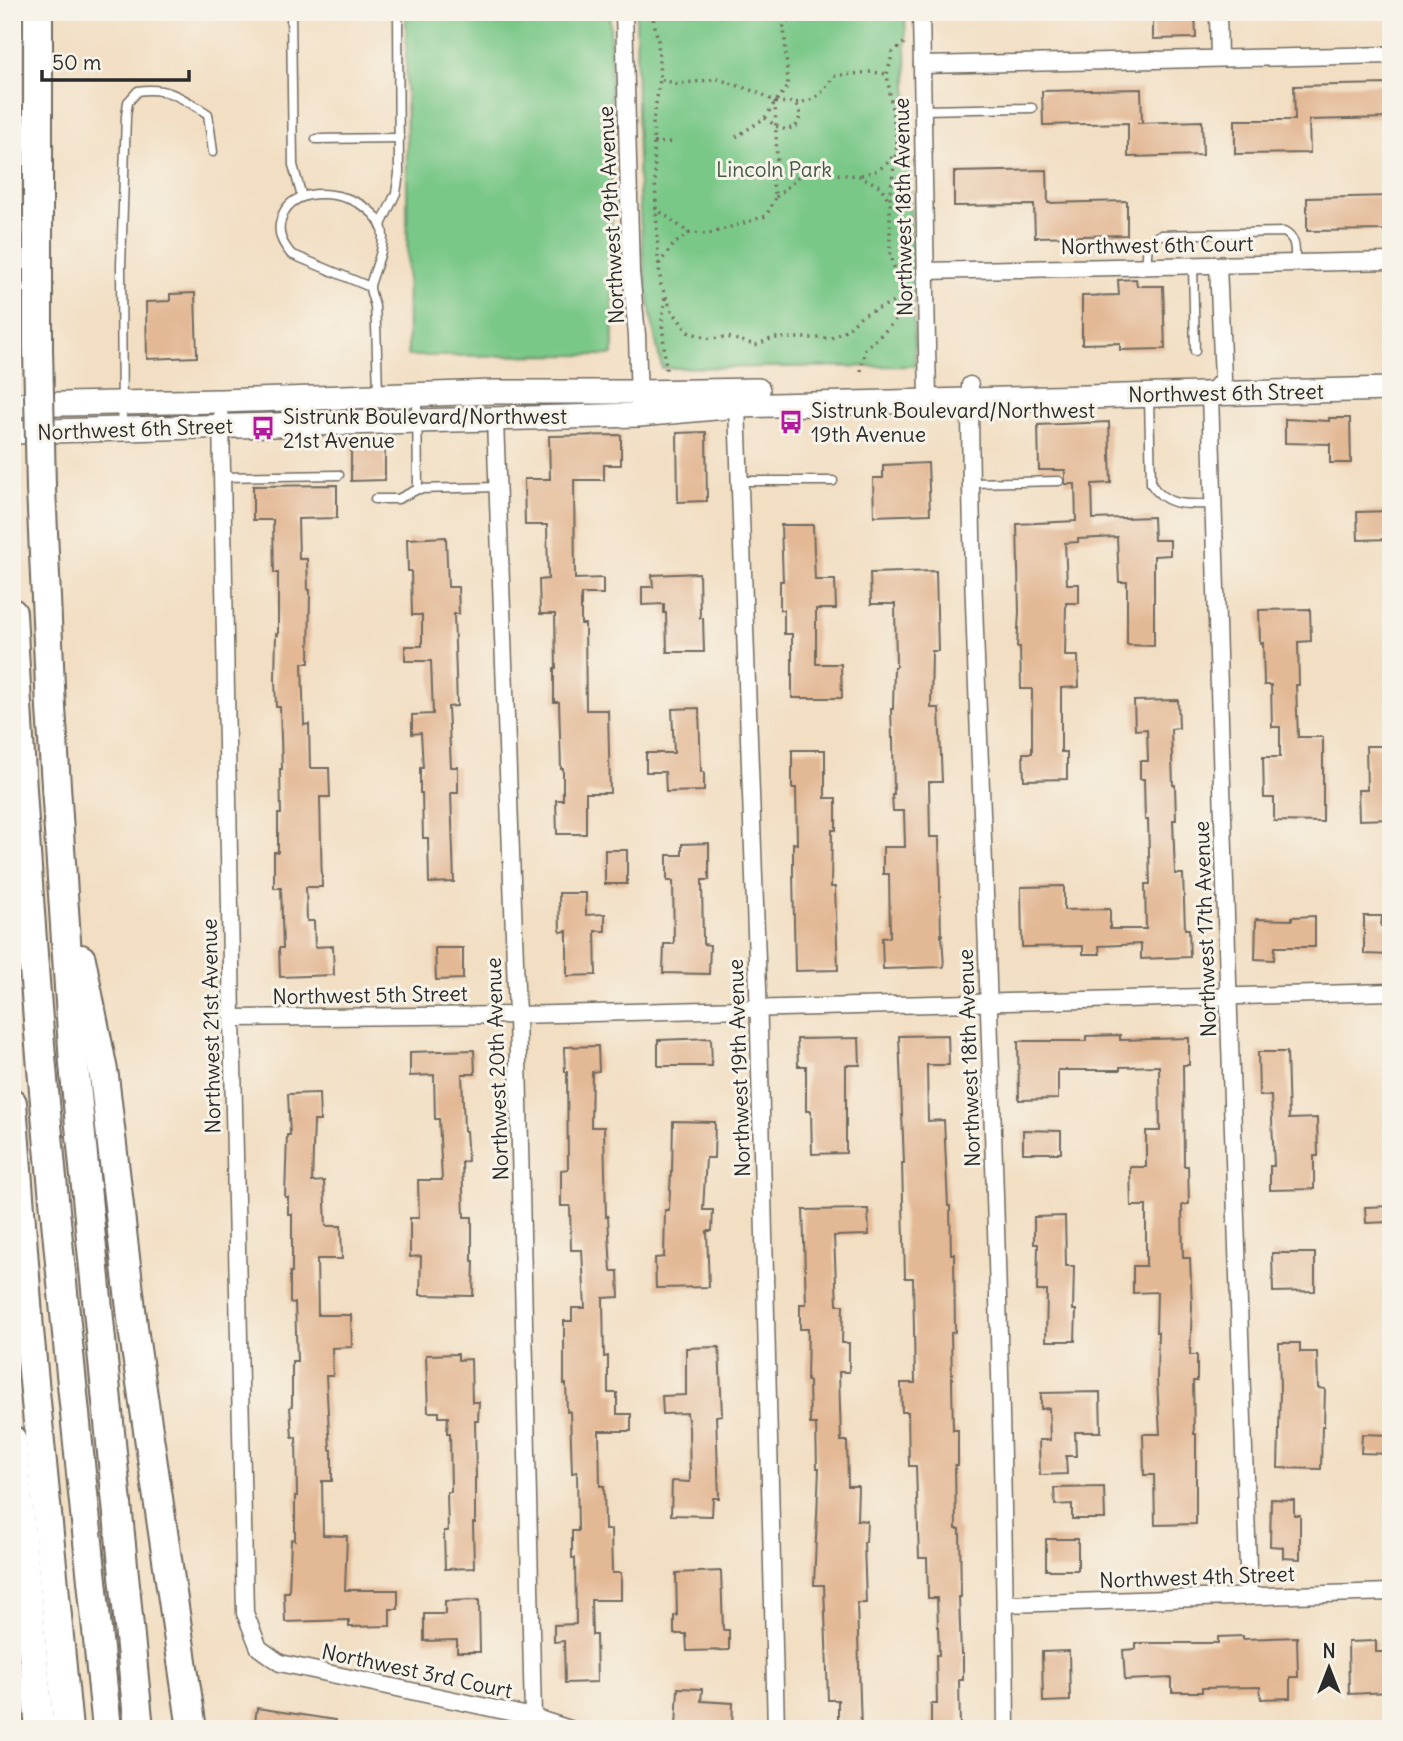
<svg xmlns="http://www.w3.org/2000/svg" width="1403" height="1741" viewBox="0 0 1403 1741" font-family="Delius,sans-serif">
<rect width="100%" height="100%" fill="#f7f3e8"/>
<filter id="ink" filterUnits="userSpaceOnUse"><feTurbulence type="fractalNoise" baseFrequency=".0143" numOctaves="2"/><feDisplacementMap in="SourceGraphic" scale="14" xChannelSelector="R" yChannelSelector="G"/><feConvolveMatrix kernelMatrix="1 2 1 2 8 2 1 2 1" color-interpolation-filters="sRGB"/></filter>
<filter id="wash" filterUnits="userSpaceOnUse"><feTurbulence type="fractalNoise" baseFrequency=".00686" numOctaves="4" result="noise"/><feDisplacementMap in="SourceGraphic" scale="28" xChannelSelector="R" yChannelSelector="G"/><feGaussianBlur stdDeviation="1.57" result="paint"/><feColorMatrix in="noise" values="0 0 0 0 0 0 0 0 0 0 0 0 0 0 0 0 0 1.4 0 .05"/><feComposite in="paint" operator="in"/></filter>
<g filter="url(#wash)">
<rect width="100%" height="100%" fill="#f2dec2"/>
<!-- green -->
<g fill="#7ac888" stroke="#527a5a" stroke-width="2">
<path d="M406,12h204l3,343 -205,1z"/>
<path d="M636,12h269l10,354 -253,2c-29,-115 -24,-237 -26,-356z"/>
</g>
<g id="blocks">
<!-- building -->
<g fill="#e3b894">
<path d="M1153,12h42l1,26 -43,1z"/>
<path d="M1387,84l1,34 -79,2 1,33 -75,1v-34h60l-1,-34z"/>
<path d="M1141,89l1,34h-5l65,-2 1,34 -75,2v-34l-85,2 -1,-34z"/>
<path d="M1047,170l1,33 79,-2v34l-92,2 -1,-32 -80,1v-34z"/>
<path d="M1391,196v34l-84,1v-33z"/>
<path d="M1136,279l1,7h26l2,63 -45,1v-7l-38,1v-48l37,-1 -1,-15z"/>
<path d="M195,293l2,64 -50,2 -1,-57 24,-1v-7z"/>
<path d="M1329,418h21l1,45h-21v-19l-45,-1v-24l44,2z"/>
<path d="M1109,422l2,61 -19,1 1,35 60,-2 1,23h16v15l-16,1v90l-27,-1v-63h-8l-2,-45 -39,2v3l-13,1 2,41h12v19h-13l-1,53h13l1,31 -18,1v64h6v27l-43,1 -1,-27h9v-64h-11l-1,-42h-3l2,-35 -2,-88 59,-3 -1,-37h-10v-14h-26l-1,-45z"/>
<path d="M706,432l1,69 -29,1 -1,-69z"/>
<path d="M621,435v30h-17v15h-30l1,99 28,-1v16h-22v30h4l1,86h22l2,83h-24v41h-29l-1,-34h7v-31h-2l-2,-67h-5v-34h2l-1,-54h-15l-1,-34 9,-1 -1,-54h-22l-1,-46h26l-1,-43z"/>
<path d="M351,441h34v39l-34,1z"/>
<path d="M928,463l2,51 -56,2 -1,-38h10v-13z"/>
<path d="M337,485v33l-39,1 1,40h8l1,31h2l-1,73h-7l2,62 5,-1 1,44h19l1,29h-10l2,90h-16l1,34h7l1,26 18,-1 1,29 -54,2 -1,-29h4l-2,-60h-7v-36h4v-38h3l-1,-45h2l-2,-62h-4l-1,-28 1,-45 2,1v-62h-4l-1,-53h-20v-34z"/>
<path d="M1391,511v28l-33,1 -1,-28z"/>
<path d="M781,525h32l2,55h20l1,29h-20v55h25l1,34h-50v-64h-8v-24h-4v-29h3z"/>
<path d="M446,537l2,50h10l1,27h-5l3,92 -9,1 3,60h7v26h-7l3,89 -25,1 -1,-45h-5l-1,-45h-2v-25h3l-2,-35 -9,1v-19l21,-1 -2,-53h-26v-15h17v-31h-10l-1,-44h-3l-1,-32z"/>
<path d="M936,571l2,80h-6l-1,57h8l3,74h-13l1,55h9l2,99 1,-1 2,32 -61,2 -1,-31 8,-1 -1,-63h-6v-27h22l-1,-36h-11l-1,-16h2l-1,-57h-1l-1,-29h2l1,-42h2l-1,-63h-24l-1,-31z"/>
<path d="M699,573l1,45h3l1,34h-37l-1,-39h-2v-9l-22,1v-18h11l-1,-12z"/>
<path d="M1310,609l1,32 -13,1 1,43h-3l2,52h25v85l-49,-1v-23h-10l-1,-41h17v-30h-8l-1,-42h-7l-1,-42h-3l-1,-33z"/>
<path d="M1178,700l1,28 -8,1 2,56h2l1,35h-3l2,54h8l2,55h4l1,28 -49,2v-15l-42,2 1,8h-17v-8l-61,1 -1,-60 43,-1v24l46,-1v20h36l-1,-45h5l-2,-64h-3l-1,-41h-4v-18h8l-1,-32 -12,1 -1,-29z"/>
<path d="M699,708l2,64h3v19l-38,1 -1,-20h-19v-19h28l-2,-44z"/>
<path d="M1366,746h25v73l-32,1 -1,-30h9z"/>
<path d="M792,750h33v48h11v32h-4l-1,57h4l3,83 -43,1 -2,-99v-29l4,1 -1,-56h-4z"/>
<path d="M709,843v37h-7l1,64 7,1 -1,29 -46,-1 1,-29h10l-1,-63h-6v-26h15v-11z"/>
<rect x="605" y="850" width="22" height="34"/>
<path d="M559,893h27v22l19,-1v17h-10l1,44 -29,1v-45l-7,1z"/>
<path d="M1315,916v31h-40l-1,13 -19,-1 1,-40 36,1v-3z"/>
<path d="M1364,916h18l-1,10 10,1v28l-27,-1z"/>
<path d="M435,948h28v31l-27,1z"/>
<path d="M948,1035l1,30h-22l1,56 16,-1 4,86h2l1,48h3l1,78 -4,1 2,97h5v35h-3l1,64h4l1,68h-2l2,57h2v26h-4l1,49h-29v-25h6l-1,-49h3l-2,-57h-9l-1,-40h-8l-3,-92h-7l-1,-54h-6l-1,-29h14l-2,-105h-8l-3,-115h2l-5,-127z"/>
<path d="M1120,1035v5l69,-2v27h-6l1,101h4l1,38 -7,1 1,53h7l2,48 -2,49h7v26h-4l1,53h2v90l-41,1 -1,-50h-10l-1,-41h17l-3,-53 1,-49h-2l1,-40 -24,1v-27h13v-60h-15l-1,-39h16v-36h14l-1,-65 -39,1v3h-62v29l-39,1 -1,-59h68v-5z"/>
<path d="M711,1038l1,28h-54v-26z"/>
<path d="M859,1038l1,27h-14v88l-34,1 -1,-43h-5v-45h-8l-1,-27z"/>
<path d="M598,1046l1,25 -7,1 -1,55h13l2,90 2,-1 3,55h7l1,26 -16,1 1,59 4,-1v37h9v21h14v17h-32l1,55h4l1,44h6l1,43h9v27h-30l1,35h4l1,47 -32,1 -1,-42 -10,1v-17l22,-1 -1,-66h-3v-27h6l-1,-59 -5,1 -2,-62 -3,1 -1,-28h-2v-63h8v-13h13l-3,-58h-11l-1,-44h-9v-36l7,-1 -1,-97h-2l-1,-25z"/>
<path d="M474,1050l1,24h-13l2,57h2l2,30 -6,1 2,55h8v44h2l-1,35 -53,-1 1,-39 -11,1v-39h9l-1,-38h24l-3,-61h-4l-1,-44 -24,1v-24z"/>
<path d="M1258,1052h29l2,67 28,-1 1,38h-4v33l-44,1v-24h4l-3,-70h-12z"/>
<path d="M319,1093l1,28h-6l-2,61 12,-1 2,45h15l1,33h-25l1,56h33l1,32 -20,1 1,28h-7l4,74h2v31h-10l1,54 24,1 -2,54h53v19h-8v17l-41,1v-7l-64,2 -1,-30h5l2,-53 4,1v-44h2l-1,-59h-4l-2,-30 2,-1v-45h5l-2,-58h-5v-31h2v-58h-4v-17h-3l2,-62h3l-2,-41z"/>
<path d="M673,1121l42,1 -1,36h-8l-3,52h10l-1,21h-5l2,56 -53,1 -1,-30 9,-1 1,-47h4l2,-39h1z"/>
<path d="M1023,1130l38,1v22h-38z"/>
<path d="M1391,1206v16l-25,1 -1,-16z"/>
<path d="M868,1209l1,26 -35,1 3,69h6l-1,38h7v29h-10l2,69h6l1,45h10l-1,34 10,1 -1,21h-2l2,61h-9l4,126h-23v-29h-10l-4,-115h-10l5,-117h-2l-1,-44h-6l-1,-42 -2,-1 1,-52h-8v-25h6l-3,-94z"/>
<path d="M1065,1216l1,50h8l-1,44h3l-1,31h-29l1,-50h-10l1,-47h-4v-27z"/>
<path d="M1272,1253h43v38l-42,1z"/>
<path d="M1279,1343h21v9h17l1,36 7,1 -1,37h-2l-1,43 -43,-1 2,-77z"/>
<path d="M719,1347l3,68 -6,1 3,82h-6l-1,18 -41,-1 1,-34 18,1 -1,-54 -2,-15 -24,1 -1,-18 24,-1v-47z"/>
<path d="M458,1354v6l13,-1 1,43h7l-1,19h-3l1,57h-1v45h-2l1,45 -29,1 -1,-38h4l-1,-39h4l-1,-59h-3l1,-16h-9v-5h-11l-2,-57z"/>
<path d="M1100,1392l1,40h-26l1,24h-10l1,18 -27,1 -1,-35h11l-1,-32 -8,1v-16z"/>
<path d="M1362,1434l29,1v19l-30,-1z"/>
<path d="M1104,1487l1,32h-33v-15l-17,1 -1,-17z"/>
<path d="M1271,1499l23,1v15h6v44l-17,-1v-11l-13,-1z"/>
<rect x="1046" y="1539" width="32" height="31"/>
<path d="M721,1571l2,59h6v20l-42,1 -1,-17h-12v-18h3l-1,-43z"/>
<path d="M479,1600l1,52h-23v-12l-33,1v-27h21v-13z"/>
<path d="M1243,1636v3l54,-2 1,40h-8v21l-29,1 -1,-12 -58,1v4h-30v-14l-47,2 -2,-30 13,-1v-6h82v-6z"/>
<path d="M1376,1641v11h15v40l-42,2 -1,-52z"/>
<path d="M1069,1651l1,50 -27,1 -1,-50z"/>
<path d="M678,1688l24,1 -1,12 32,2 -1,26 -56,-2z"/>
<path d="M257,1708l78,12 -1,9h-80z"/>
</g>
</g>
</g>
<g filter="url(#ink)">
<use href="#blocks" fill-opacity="0" stroke="#716a60" stroke-width="2"/>
<g fill="none" stroke-linecap="round" stroke-linejoin="round">
<!-- lane casing -->
<g stroke="#716a60" stroke-width="11">
<g id="lane">
<path d="M291,12l2,153 9,32"/>
<path d="M922,110l110,-2"/>
<path d="M316,139l84,-1"/>
<path d="M381,225l15,-32 3,-19 -1,-162"/>
<path d="M1193,265l2,86"/>
<path d="M1147,266c0,-14 -2,-25 13,-31l124,-3c13,7 11,17 11,31"/>
<path d="M370,287l-79,-33c-9,-11 -14,-21 -10,-34 10,-42 85,-28 100,5 6,16 -3,36 -8,51 -1,4 -3,7 -3,11 0,6 4,14 5,20 2,29 2,58 3,86"/>
<path d="M417,398l1,91"/>
<path d="M1149,398l2,86c16,24 37,20 62,20"/>
<path d="M122,428l-1,-162 5,-150 2,-14 10,-11c29,-5 46,8 70,23l5,38"/>
<path d="M222,477l117,-2"/>
<path d="M739,481h94"/>
<path d="M971,483l88,-2"/>
<path d="M375,499h23l20,-10 80,-2"/>
</g>
</g>
<!-- street casing -->
<g stroke="#716a60" stroke-width="19">
<g id="street">
<path d="M624,12l7,260 6,63 2,67"/>
<path d="M921,12l7,389"/>
<path d="M1218,12l1,46"/>
<path d="M922,65l469,-10"/>
<path d="M1218,265l5,114 -13,15 19,620 20,582"/>
<path d="M925,271l466,-10"/>
<path d="M970,385c0,160 8,320 14,480 10,288 20,576 22,864"/>
<path d="M737,406l21,582 18,741"/>
<path d="M221,418l11,600 13,595 14,35 21,15 253,54 37,12"/>
<path d="M495,420l22,595 16,702"/>
<path d="M232,1018l285,-3 874,-23"/>
<path d="M1005,1604l386,-12"/>
</g>
</g>
<!-- secondary casing -->
<g stroke="#716a60" stroke-width="26">
<g id="secondary">
<path d="M12,405l209,-4 273,-9h144l120,-2"/>
<path d="M12,432l627,-17 98,-9 654,-17"/>
</g>
</g>
<!-- highway casing -->
<g stroke="#716a60" stroke-width="32">
<g id="highway">
<path d="M38,12v336"/>
<path d="M41,488l10,220 23,356 65,665"/>
<path d="M12,613c8,152 17,304 30,455 19,220 43,440 65,661"/>
<path d="M81,959l23,117 30,259 58,394"/>
<path d="M12,1103l17,227 39,399"/>
<path d="M12,1440l28,289"/>
</g>
</g>
<!-- path -->
<g stroke="#716a60" stroke-width="3.5" stroke-dasharray="2 5" stroke-linecap="butt">
<path d="M652,12l6,29 2,38 -7,43 5,136 3,27 10,24 17,23 23,7 16,-2 29,8 17,-7h58l15,-8 15,-14 39,-17v-16l-5,-12 -5,-19v-57l7,-51 -10,-70 6,-22 11,-9"/>
<path d="M775,102c32,2 41,2 59,-26l37,-4 16,2"/>
<path d="M765,118l11,8 10,4 10,-4 5,-11 -6,-12"/>
<path d="M736,137l29,-19 10,-16 13,-15 -4,-61 8,-11"/>
<path d="M654,143l17,-1"/>
<path d="M861,175c14,-3 26,-8 33,-21"/>
<path d="M776,197l25,-22 23,-2 35,3 21,10 9,14"/>
<path d="M655,208l34,25 19,1 58,-18 10,-19 -5,-20 6,-14 -2,-61 -13,-8 -44,-15 -41,5 -17,-5"/>
<path d="M659,264l14,-19 16,-12"/>
<path d="M665,298l-3,23 4,49"/>
<path d="M861,371l4,-22c16,-15 27,-21 37,-42l-2,-8"/>
</g>
<!-- lane -->
<use href="#lane" stroke="#fff" stroke-width="8"/>
<!-- street -->
<use href="#street" stroke="#fff" stroke-width="16"/>
<!-- secondary -->
<use href="#secondary" stroke="#fff" stroke-width="23"/>
<!-- highway -->
<use href="#highway" stroke="#fff" stroke-width="28"/>
<!-- highway-bridge casing -->
<g stroke="#716a60" stroke-width="32" stroke-linecap="butt">
<path id="highway-bridge" d="M38,348l3,140"/>
</g>
<!-- highway-bridge -->
<use href="#highway-bridge" stroke="#fff" stroke-width="28"/>
</g>
</g>
<!-- icons -->
<defs>
<g id="bus-bare" transform="scale(1.89)"><path d="M-5-6H5V4H4V6H2V4H-2V6H-4V4H-5ZM-3.5-4V0h7V-4ZM-3.5 1.2v1.5H-2V1.2ZM2 1.2v1.5H3.5V1.2Z" fill="#b5179e" stroke="#f7f3e8" stroke-width="2.5" paint-order="stroke"/></g>
</defs>
<g fill-rule="evenodd">
<use href="#bus-bare" x="791" y="422"/>
<use href="#bus-bare" x="263" y="428"/>
</g>
<g text-anchor="middle" dominant-baseline="central" stroke-width="6" stroke-linejoin="round" paint-order="stroke">
<!-- park labels -->
<g font-size="21" fill="#435a47" stroke="#f7f3e8">
<text x="774" y="169">Lincoln Park</text>
</g>
<!-- street labels -->
<g font-size="21" fill="#2b2b2b" stroke="#f7f3e8">
<text transform="translate(903 207) rotate(-91)">Northwest 18th Avenue</text>
<text transform="translate(611 215) rotate(-93)">Northwest 19th Avenue</text>
<text transform="translate(1157 245) rotate(-1)">Northwest 6th Court</text>
<text transform="translate(1226 393) rotate(-1)">Northwest 6th Street</text>
<text transform="translate(135 429) rotate(-2)">Northwest 6th Street</text>
<text transform="translate(1205 929) rotate(-92)">Northwest 17th Avenue</text>
<text transform="translate(370 995) rotate(-1)">Northwest 5th Street</text>
<text transform="translate(211 1026) rotate(-91)">Northwest 21st Avenue</text>
<text transform="translate(969 1058) rotate(-92)">Northwest 18th Avenue</text>
<text transform="translate(739 1068) rotate(-92)">Northwest 19th Avenue</text>
<text transform="translate(497 1069) rotate(-92)">Northwest 20th Avenue</text>
<text transform="translate(1197 1577) rotate(-2)">Northwest 4th Street</text>
<text transform="translate(417 1671) rotate(12)">Northwest 3rd Court</text>
</g>
<!-- poi labels -->
<g font-size="21" fill="#2b2b2b" stroke="#f7f3e8" text-anchor="start">
<text x="811" y="410">Sistrunk Boulevard/Northwest<tspan x="811" dy="24">19th Avenue</tspan></text>
<text x="283" y="416">Sistrunk Boulevard/Northwest<tspan x="283" dy="24">21st Avenue</tspan></text>
</g>
</g>
<!-- margin -->
<rect width="1403" height="1741" fill="none" stroke="#f7f3e8" stroke-width="42"/>
<!-- north arrow -->
<g transform="translate(1329 1668)" stroke="#f7f3e8" stroke-width="5" paint-order="stroke">
<path d="M0-5L12 26L0 18L-12 26Z" fill="#2b2b2b"/>
<text y="-10" font-size="19" font-weight="bold" text-anchor="middle" fill="#2b2b2b">N</text>
</g>
<!-- scale -->
<path d="M42 70v10h147v-10" fill="none" stroke="#2b2b2b" stroke-width="3.5"/>
<text x="52" y="70" font-size="21" fill="#2b2b2b" stroke="#f7f3e8" stroke-width="5" paint-order="stroke">50 m</text>
</svg>
